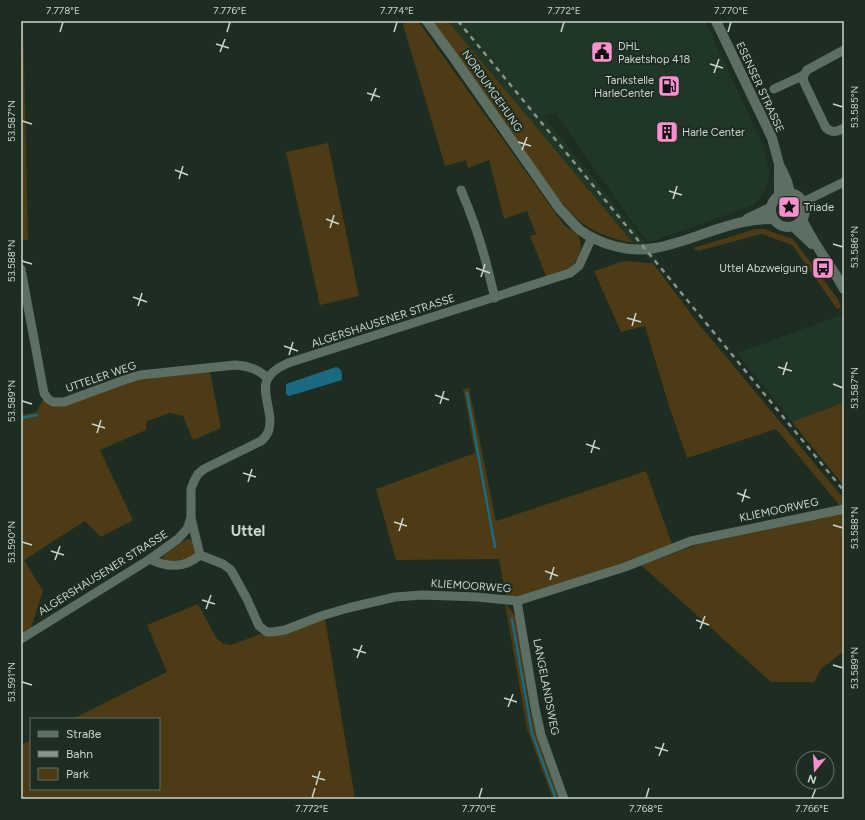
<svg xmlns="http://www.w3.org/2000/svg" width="865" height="820" viewBox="0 0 865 820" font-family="Figtree,sans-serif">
<rect width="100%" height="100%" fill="#1d2d22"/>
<!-- built -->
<g fill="#203627">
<path d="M448,21h257l59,126 6,29 -9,22 -7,7 -101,36h-7l-91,-128 -11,3 115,144 -6,3 -26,-26z"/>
<path d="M844,314v88l-52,20 -55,-69z"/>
</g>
<!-- green -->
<g fill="#4c3b14">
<path d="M21,21h2l5,219h-7z"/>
<path d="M402,21h16l146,204c4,3 9,6 13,9 9,12 1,28 -10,36 -5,3 -12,5 -18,8l-3,-2 -16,-40 6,-2 -9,-23 -23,8 -15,-59 -21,8 -2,-8 -21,6z"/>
<path d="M432,21h16l185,222c-37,-7 -54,-18 -77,-47z"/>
<path d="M328,143l31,153 -39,9 -34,-153z"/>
<path d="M756,229h8l29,10 45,60 3,8 -4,2 -45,-64 -31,-11 -63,17 -5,-3z"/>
<path d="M624,261c10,0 19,2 29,2l41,55 150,181v7l-3,1 -65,-78 -89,29 -18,-52 -24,-80 -24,6 -27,-61z"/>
<path d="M210,372l11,56 -28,12 -10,-24 -13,-3 -23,8 -1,9 -46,20 33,70 -32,17 -16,-16 -61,39 19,31 -12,37 -10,6v-219l15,-3 7,-12 3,3 96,-26z"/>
<path d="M469,388l27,133 150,-50 26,73 -48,19 -106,33 -12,1 -7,-38 -103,1 -20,-71 99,-36 -12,-64z"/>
<path d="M844,402v84l-52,-64z"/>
<path d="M844,513v138l-23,18 -7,13h-43l-130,-117 55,-20z"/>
<path d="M187,539l6,1 2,15 -4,3 -22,4 -7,-3 2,-4z"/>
<path d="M505,603l11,14 14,93 6,23 23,66h-6l-26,-70z"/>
<path d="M198,604l19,35 7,5 7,1 32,-12 62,-15 30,181h-334v-54l10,-5v49h128v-70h-87l95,-47 -20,-47z"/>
</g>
<!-- water -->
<path fill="#1a6a81" d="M336,367c7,2 6,6 6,13l-53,16 -3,-2v-10z"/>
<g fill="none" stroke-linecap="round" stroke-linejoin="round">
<!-- stream -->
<g stroke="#1a6a81" stroke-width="2.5">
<path d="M467,393l28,154"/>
<path d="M21,418l16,-3"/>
<path d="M512,619l20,114 24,66"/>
</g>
<!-- minor -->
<g stroke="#5d6f62" stroke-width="9">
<path d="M844,50l-37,20 -3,5 -1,5 23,48c6,5 11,4 18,0"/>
<path d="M774,89l30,-14"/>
<path d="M461,190c9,21 17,43 23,65 4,14 7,28 11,43"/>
<path d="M803,202l41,-20"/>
<path d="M21,269l23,124 4,6 5,3h11l60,-22 16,-5 95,-10c14,1 22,4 33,13"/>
<path d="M191,518l9,37 23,9 8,6 16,29 12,27 8,6h6l12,-2 36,-14 27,-8 47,-11 27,-2 29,1 26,1 40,4 108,-34 66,-26 153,-32"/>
<path d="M150,559c17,9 35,9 50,-4"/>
<path d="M517,601l18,107 6,27 23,64"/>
<path d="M21,639l129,-80 28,-20 9,-10 4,-11v-29l3,-8 4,-7 6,-5 57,-28c2,-2 5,-4 6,-7 3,-4 3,-11 3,-15 -3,-28 -15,-41 18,-56l282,-90 9,-7 13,-29"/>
</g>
<!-- tertiary -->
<g stroke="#5d6f62" stroke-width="10">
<path d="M716,21l56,117 7,26v31"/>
<path d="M781,168l6,13 3,12"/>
</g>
<!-- secondary -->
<g stroke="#5d6f62" stroke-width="10">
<path d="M427,21l27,37 105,150c7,7 13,15 21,22 20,15 51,23 75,18 30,-5 58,-20 88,-26 9,-2 20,-3 30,-3"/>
<circle cx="788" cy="210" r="17"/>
<path d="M747,219l23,-11"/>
<path d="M802,219c11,25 29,46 42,70"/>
<path d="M793,226l19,18"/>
</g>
<!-- rail -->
<path stroke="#88948c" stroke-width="2.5" stroke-dasharray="5 5" stroke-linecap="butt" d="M458,21l386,470"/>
</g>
<!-- ticks -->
<path fill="none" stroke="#cbd4cd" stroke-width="1.5" d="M60,32l3,-10M227,32l3,-10M394,32l3,-10M561,32l3,-10M728,32l3,-10M216,44l13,4M220,52l5,-13M710,64l13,4M714,73l5,-14M367,93l13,4M371,101l5,-13M833,104l10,3M22,121l10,3M518,142l13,4M522,150l5,-13M175,170l13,5M179,179l4,-13M669,191l13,4M673,199l4,-13M326,219l13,5M330,228l4,-13M833,244l10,3M22,261l10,3M476,268l14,5M481,277l4,-13M133,297l14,5M138,306l4,-13M627,318l14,4M632,326l4,-13M284,346l14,5M289,355l4,-13M778,367l14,4M783,375l4,-13M833,384l10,4M435,395l14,5M22,401l10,3M440,404l4,-13M92,424l13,4M97,433l4,-13M586,444l14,5M591,453l4,-13M243,473l13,4M248,482l4,-13M737,493l13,5M742,502l4,-13M394,522l13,4M833,525l10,3M399,531l4,-13M22,542l10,3M51,551l13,4M55,560l5,-14M545,571l13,5M550,580l4,-13M202,600l13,4M206,609l5,-14M696,620l13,5M700,629l5,-13M353,649l13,4M357,658l5,-13M833,665l10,3M22,682l10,3M504,698l13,4M508,707l5,-13M655,747l13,4M659,756l5,-13M312,776l13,4M316,785l4,-14M312,798l3,-10M479,798l3,-10M646,798l3,-10M812,798l4,-10"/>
<!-- icons -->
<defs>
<g id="civic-square" transform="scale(1.15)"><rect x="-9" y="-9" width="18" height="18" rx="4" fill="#f790cd" stroke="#1d2d22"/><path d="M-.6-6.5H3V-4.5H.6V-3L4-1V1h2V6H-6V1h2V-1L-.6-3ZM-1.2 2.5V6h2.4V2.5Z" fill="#111"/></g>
<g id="fuel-square" transform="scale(1.15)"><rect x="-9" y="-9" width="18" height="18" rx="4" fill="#f790cd" stroke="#1d2d22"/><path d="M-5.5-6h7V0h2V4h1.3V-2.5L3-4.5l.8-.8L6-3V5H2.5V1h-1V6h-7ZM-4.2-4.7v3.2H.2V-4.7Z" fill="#111"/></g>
<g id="building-square" transform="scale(1.15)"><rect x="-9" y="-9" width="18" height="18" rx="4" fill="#f790cd" stroke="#1d2d22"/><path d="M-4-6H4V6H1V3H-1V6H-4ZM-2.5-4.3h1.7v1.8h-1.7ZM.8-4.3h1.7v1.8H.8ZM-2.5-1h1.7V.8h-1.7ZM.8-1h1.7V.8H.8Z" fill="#111"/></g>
<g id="sight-square" transform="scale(1.15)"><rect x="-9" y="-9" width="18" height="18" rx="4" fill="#f790cd" stroke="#1d2d22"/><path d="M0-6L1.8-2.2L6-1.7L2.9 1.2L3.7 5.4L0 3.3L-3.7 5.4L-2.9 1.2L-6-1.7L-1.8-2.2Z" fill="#111"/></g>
<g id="bus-square" transform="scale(1.15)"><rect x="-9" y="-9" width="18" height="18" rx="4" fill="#f790cd" stroke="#1d2d22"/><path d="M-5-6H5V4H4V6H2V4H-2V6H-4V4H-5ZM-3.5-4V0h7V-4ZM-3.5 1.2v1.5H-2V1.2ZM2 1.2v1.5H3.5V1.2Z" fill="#111"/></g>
</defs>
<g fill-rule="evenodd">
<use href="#civic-square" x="602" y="52"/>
<use href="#fuel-square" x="669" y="86"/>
<use href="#building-square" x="667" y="132"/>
<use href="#sight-square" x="789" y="207"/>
<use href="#bus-square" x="823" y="268"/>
</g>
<g text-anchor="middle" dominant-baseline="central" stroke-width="4" stroke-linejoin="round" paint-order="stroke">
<!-- poi labels -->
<g font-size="11" fill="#cbd4cd" stroke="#1d2d22" text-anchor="start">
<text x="618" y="46">DHL<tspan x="618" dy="13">Paketshop 418</tspan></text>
<text x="654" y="80" text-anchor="end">Tankstelle<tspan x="654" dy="13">HarleCenter</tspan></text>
<text x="682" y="132">Harle Center</text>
<text x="804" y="207">Triade</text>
<text x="808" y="268" text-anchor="end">Uttel Abzweigung</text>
</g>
<!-- street labels -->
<g font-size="11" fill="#cbd4cd" stroke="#1d2d22">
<text transform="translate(760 87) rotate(65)">ESENSER STRASSE</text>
<text transform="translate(492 91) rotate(55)">NORDUMGEHUNG</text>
<text transform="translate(383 321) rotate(-18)">ALGERSHAUSENER STRASSE</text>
<text transform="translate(101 377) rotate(-19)">UTTELER WEG</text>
<text transform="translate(779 510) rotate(-12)">KLIEMOORWEG</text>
<text transform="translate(103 573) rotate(-32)">ALGERSHAUSENER STRASSE</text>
<text transform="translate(471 586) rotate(4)">KLIEMOORWEG</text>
<text transform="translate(546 687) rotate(79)">LANGELANDSWEG</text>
</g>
<!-- district labels -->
<g font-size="15" font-weight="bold" fill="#cbd4cd" stroke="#1d2d22">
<text x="248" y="531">Uttel</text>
</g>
</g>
<!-- border -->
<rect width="865" height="820" fill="none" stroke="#1d2d22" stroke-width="44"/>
<!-- legend -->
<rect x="30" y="718" width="130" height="72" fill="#1d2d22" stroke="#637066"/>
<rect x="38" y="731" width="20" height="6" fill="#5d6f62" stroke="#637066"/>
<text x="66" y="738" font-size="12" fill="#cbd4cd">Straße</text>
<rect x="38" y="751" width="20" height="6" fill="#88948c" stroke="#637066"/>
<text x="66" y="758" font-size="12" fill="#cbd4cd">Bahn</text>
<rect x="38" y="768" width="20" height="12" fill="#4c3b14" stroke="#637066"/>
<text x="66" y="778" font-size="12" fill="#cbd4cd">Park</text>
<!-- north arrow -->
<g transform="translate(815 770) rotate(198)"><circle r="19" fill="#1d2d22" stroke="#637066"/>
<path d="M0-3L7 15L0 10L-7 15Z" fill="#f790cd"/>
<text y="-6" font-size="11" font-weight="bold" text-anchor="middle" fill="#cbd4cd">N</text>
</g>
<rect x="22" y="22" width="821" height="776" fill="none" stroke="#cbd4cd" stroke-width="1.5"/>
<g font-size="10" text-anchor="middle" fill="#cbd4cd">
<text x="63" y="14">7.778°E</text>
<text x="230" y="14">7.776°E</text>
<text x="397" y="14">7.774°E</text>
<text x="564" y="14">7.772°E</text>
<text x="731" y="14">7.770°E</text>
<text transform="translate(854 107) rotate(-90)" y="4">53.585°N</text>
<text transform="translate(11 121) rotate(-90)" y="4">53.587°N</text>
<text transform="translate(854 247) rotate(-90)" y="4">53.586°N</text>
<text transform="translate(11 261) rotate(-90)" y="4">53.588°N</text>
<text transform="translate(854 388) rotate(-90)" y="4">53.587°N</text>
<text transform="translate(11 401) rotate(-90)" y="4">53.589°N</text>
<text transform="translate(854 528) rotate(-90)" y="4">53.588°N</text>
<text transform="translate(11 542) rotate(-90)" y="4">53.590°N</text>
<text transform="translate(854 668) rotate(-90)" y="4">53.589°N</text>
<text transform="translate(11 682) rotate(-90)" y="4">53.591°N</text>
<text x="312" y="812">7.772°E</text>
<text x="479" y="812">7.770°E</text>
<text x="646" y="812">7.768°E</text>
<text x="812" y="812">7.766°E</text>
</g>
</svg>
